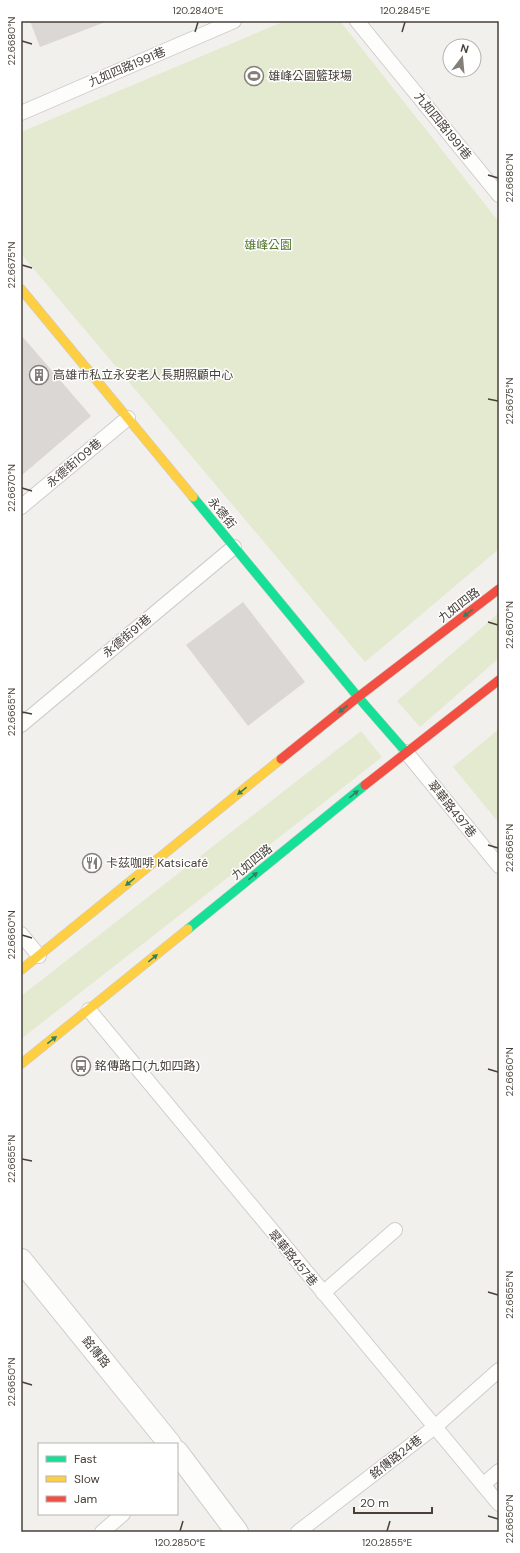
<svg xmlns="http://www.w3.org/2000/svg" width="520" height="1553" viewBox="0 0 520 1553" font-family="'DM Sans','Noto Sans TC',sans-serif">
<rect width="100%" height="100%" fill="#f2f0ed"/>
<!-- green -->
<g fill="#e3eacf">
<path d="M285,21h55l159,201v327l-134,113 -344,-408v-122z"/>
<path d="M499,613v45l-79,69 -23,-26z"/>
<path d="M499,729v94l-46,-56z"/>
<path d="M361,731l21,26 -361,282v-43z"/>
</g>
<!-- building -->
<g fill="#dad7d4">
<path d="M30,21h78l-68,26z"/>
<path d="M21,335l70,81 -70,60z"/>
<path d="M243,602l62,80 -57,44 -62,-81z"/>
</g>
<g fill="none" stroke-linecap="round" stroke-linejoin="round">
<!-- lane casing -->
<g stroke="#d0cdcb" stroke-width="16">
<g id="lane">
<path d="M357,21l142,174"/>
<path d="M21,113l213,-92"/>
<path d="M21,507l107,-89"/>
<path d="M21,725l213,-178"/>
<path d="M406,752l93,114"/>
<path d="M21,934l18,22"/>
<path d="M89,1010l410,494"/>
<path d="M323,1293l72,-63"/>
<path d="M483,1485l16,-14"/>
<path d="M102,1532l21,-18"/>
<path d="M298,1532l138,-106 63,-56"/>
</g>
</g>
<!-- street casing -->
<g stroke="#d0cdcb" stroke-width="24">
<g id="street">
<path d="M21,1260l149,184"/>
<path d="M177,1452l60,80"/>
</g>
</g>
<!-- fast casing -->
<g stroke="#d0ccc4" stroke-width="10">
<g id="fast">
<path d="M193,497l165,200 48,55"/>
<path d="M188,929l177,-144"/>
</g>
</g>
<!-- slow casing -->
<g stroke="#d0ccc4" stroke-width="10">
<g id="slow">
<path d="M21,289l172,208"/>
<path d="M21,970l260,-211"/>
<path d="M21,1064l167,-135"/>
</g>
</g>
<!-- jam casing -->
<g stroke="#d0ccc4" stroke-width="10">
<g id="jam">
<path d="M281,759l77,-62 141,-108"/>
<path d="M365,785l134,-105"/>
</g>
</g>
<!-- lane -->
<use href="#lane" stroke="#fdfdfc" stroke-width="14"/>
<!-- street -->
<use href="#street" stroke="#fdfdfc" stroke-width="22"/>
<!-- fast -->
<use href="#fast" stroke="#16e098" stroke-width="9"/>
<!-- slow -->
<use href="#slow" stroke="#ffcf43" stroke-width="9"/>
<!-- jam -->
<use href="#jam" stroke="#f24e42" stroke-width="9"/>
</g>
<!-- one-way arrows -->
<defs><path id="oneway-solid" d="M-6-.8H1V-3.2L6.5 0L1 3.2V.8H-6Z"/></defs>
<g fill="#34805f">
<use href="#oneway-solid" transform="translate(468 613) rotate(143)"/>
<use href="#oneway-solid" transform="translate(343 709) rotate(141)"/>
<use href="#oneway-solid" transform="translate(242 791) rotate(141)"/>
<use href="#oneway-solid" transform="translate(354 794) rotate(-39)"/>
<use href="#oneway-solid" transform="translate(253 876) rotate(-39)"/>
<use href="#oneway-solid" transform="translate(130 882) rotate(141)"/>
<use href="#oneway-solid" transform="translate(153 958) rotate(-39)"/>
<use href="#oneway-solid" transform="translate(52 1040) rotate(-38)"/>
</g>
<!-- ticks -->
<path fill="none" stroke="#484039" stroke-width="1.5" d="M195,32l3,-10M402,32l3,-10M22,41l10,3M488,175l10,3M22,265l10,3M488,399l10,2M22,488l10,3M488,622l10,3M22,712l10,2M488,845l10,3M22,935l10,3M488,1069l10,3M22,1159l10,2M488,1292l10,3M22,1382l10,3M488,1516l10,3M180,1531l3,-10M387,1531l3,-10"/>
<!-- icons -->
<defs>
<g id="stadium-ring" transform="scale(1)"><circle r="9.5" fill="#fff" stroke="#847e78" stroke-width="1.5"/><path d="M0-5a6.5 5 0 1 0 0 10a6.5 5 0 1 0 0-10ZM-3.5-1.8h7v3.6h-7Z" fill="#847e78"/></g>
<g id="building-ring" transform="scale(1)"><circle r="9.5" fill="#fff" stroke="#847e78" stroke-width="1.5"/><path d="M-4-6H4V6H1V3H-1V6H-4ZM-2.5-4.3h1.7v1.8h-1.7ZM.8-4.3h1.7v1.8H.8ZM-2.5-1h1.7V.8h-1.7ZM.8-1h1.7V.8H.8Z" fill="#847e78"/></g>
<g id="restaurant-ring" transform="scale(1)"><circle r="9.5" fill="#fff" stroke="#847e78" stroke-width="1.5"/><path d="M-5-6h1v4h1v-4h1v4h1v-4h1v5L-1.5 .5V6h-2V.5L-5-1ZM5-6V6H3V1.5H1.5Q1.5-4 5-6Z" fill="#847e78"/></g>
<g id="bus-ring" transform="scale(1)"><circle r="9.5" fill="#fff" stroke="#847e78" stroke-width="1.5"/><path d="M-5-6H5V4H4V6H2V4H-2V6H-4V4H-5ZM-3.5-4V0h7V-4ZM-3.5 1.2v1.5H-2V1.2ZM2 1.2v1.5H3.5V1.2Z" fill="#847e78"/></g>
</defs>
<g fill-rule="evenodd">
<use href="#stadium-ring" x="254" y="76"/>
<use href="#building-ring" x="39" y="375"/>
<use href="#restaurant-ring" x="92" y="863"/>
<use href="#bus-ring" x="81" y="1066"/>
</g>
<g text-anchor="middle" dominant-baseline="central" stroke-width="3" stroke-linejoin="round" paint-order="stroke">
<!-- street labels -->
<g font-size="12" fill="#484039" stroke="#fff">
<text transform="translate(127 67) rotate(-23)">九如四路1991巷</text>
<text transform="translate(443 126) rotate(51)">九如四路1991巷</text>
<text transform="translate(74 463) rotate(-40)">永德街109巷</text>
<text transform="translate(222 513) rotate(51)">永德街</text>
<text transform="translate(459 605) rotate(-37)">九如四路</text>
<text transform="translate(127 636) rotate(-40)">永德街91巷</text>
<text transform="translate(452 809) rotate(51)">翠華路497巷</text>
<text transform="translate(252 862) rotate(-39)">九如四路</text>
<text transform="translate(293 1258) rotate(50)">翠華路457巷</text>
<text transform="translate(96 1352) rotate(51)">銘傳路</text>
<text transform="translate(396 1457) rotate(-38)">銘傳路24巷</text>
</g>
<!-- poi labels -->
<g font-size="12" fill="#484039" stroke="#fff" text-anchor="start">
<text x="268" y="76">雄峰公園籃球場</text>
<text x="53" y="375">高雄市私立永安老人長期照顧中心</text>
<text x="106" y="863">卡茲咖啡 Katsicafé</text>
<text x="95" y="1066">銘傳路口(九如四路)</text>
</g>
<!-- park labels -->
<g font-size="12" fill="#537530" stroke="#fff">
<text x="268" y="245">雄峰公園</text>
</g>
</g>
<!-- border -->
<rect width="520" height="1553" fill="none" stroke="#ffffff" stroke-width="44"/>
<!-- legend -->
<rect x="38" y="1443" width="140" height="72" fill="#ffffff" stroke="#b6b3b0"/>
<rect x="46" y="1456" width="20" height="6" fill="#16e098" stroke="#b6b3b0"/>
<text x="74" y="1463" font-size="12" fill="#484039">Fast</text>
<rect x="46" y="1476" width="20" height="6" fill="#ffcf43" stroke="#b6b3b0"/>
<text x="74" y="1483" font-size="12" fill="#484039">Slow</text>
<rect x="46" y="1496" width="20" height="6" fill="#f24e42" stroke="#b6b3b0"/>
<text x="74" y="1503" font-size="12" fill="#484039">Jam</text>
<!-- north arrow -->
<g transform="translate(462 58) rotate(16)"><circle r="19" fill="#ffffff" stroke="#b6b3b0"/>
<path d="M0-3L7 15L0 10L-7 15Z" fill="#847e78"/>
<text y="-6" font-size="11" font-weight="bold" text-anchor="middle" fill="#484039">N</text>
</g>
<!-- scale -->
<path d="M354 1507v6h78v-6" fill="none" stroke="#484039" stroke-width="2"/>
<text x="360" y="1507" font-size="12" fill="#484039" stroke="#ffffff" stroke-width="3" paint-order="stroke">20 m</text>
<rect x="22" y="22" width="476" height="1509" fill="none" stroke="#484039" stroke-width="1.5"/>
<g font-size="10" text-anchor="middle" fill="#484039">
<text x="198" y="14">120.2840°E</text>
<text x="405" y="14">120.2845°E</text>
<text transform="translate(11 41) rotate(-90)" y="4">22.6680°N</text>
<text transform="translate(509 178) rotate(-90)" y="4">22.6680°N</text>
<text transform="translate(11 265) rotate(-90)" y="4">22.6675°N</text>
<text transform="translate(509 401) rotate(-90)" y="4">22.6675°N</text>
<text transform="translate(11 488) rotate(-90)" y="4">22.6670°N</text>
<text transform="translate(509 625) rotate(-90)" y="4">22.6670°N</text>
<text transform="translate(11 712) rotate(-90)" y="4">22.6665°N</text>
<text transform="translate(509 848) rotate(-90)" y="4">22.6665°N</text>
<text transform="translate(11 935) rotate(-90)" y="4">22.6660°N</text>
<text transform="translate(509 1072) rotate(-90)" y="4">22.6660°N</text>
<text transform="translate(11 1159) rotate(-90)" y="4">22.6655°N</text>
<text transform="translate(509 1295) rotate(-90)" y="4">22.6655°N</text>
<text transform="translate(11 1382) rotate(-90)" y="4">22.6650°N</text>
<text transform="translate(509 1519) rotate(-90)" y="4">22.6650°N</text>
<text x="180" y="1546">120.2850°E</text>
<text x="387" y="1546">120.2855°E</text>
</g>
</svg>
